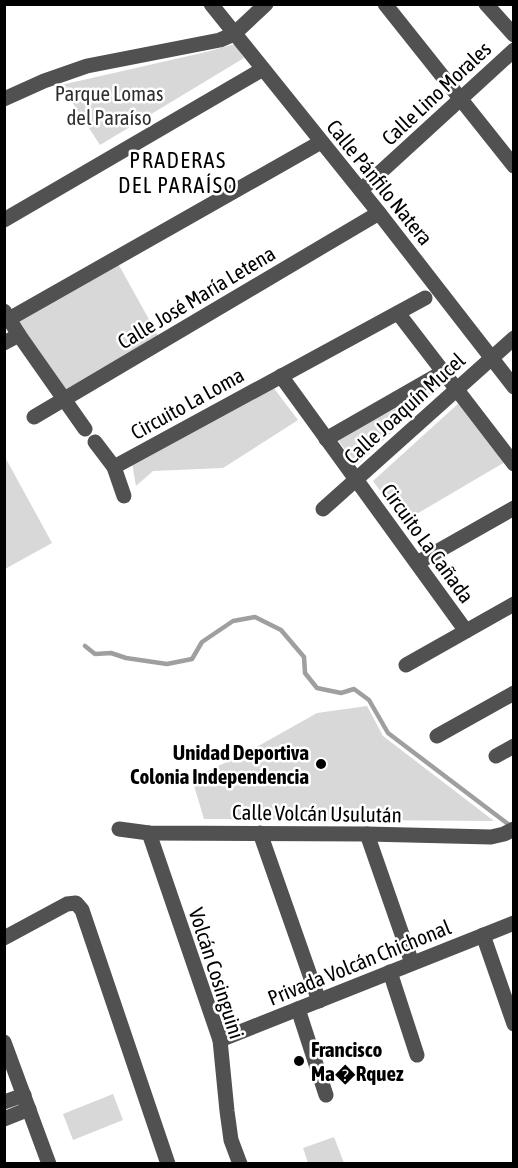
<svg xmlns="http://www.w3.org/2000/svg" width="518" height="1168" viewBox="0 0 518 1168" font-family="'Asap Condensed',sans-serif">
<rect width="100%" height="100%" fill="#fff"/>
<!-- green -->
<g fill="#d8d8d8">
<path d="M235,44l9,14 -144,87 -39,-60 145,-33z"/>
<path d="M116,260l45,81 -95,55 -55,-75z"/>
<path d="M443,384l-86,81 -20,-26z"/>
<path d="M273,387l25,33 -75,48 -70,3 -17,15 -4,-23z"/>
<path d="M460,402l45,60 -102,60 -30,-41z"/>
<path d="M5,457l47,86 -47,26h-1z"/>
<path d="M367,706l16,30 111,85 -290,-2 -12,-40 61,-30 64,-36z"/>
<path d="M113,1094l10,26 -50,20 -10,-26z"/>
<path d="M334,1137l10,26h-36l-5,-15z"/>
</g>
<g fill="none" stroke-linecap="round" stroke-linejoin="round">
<!-- stream -->
<path stroke="#9f9f9f" stroke-width="4.5" d="M85,646l10,8 16,-1 15,5 41,6 25,-5 10,-17 31,-21 22,-4 26,13 23,27 1,16 12,15 24,5 13,-4 15,11 19,33 120,91"/>
<!-- minor -->
<g stroke="#515151" stroke-width="15">
<path d="M211,4l168,209 135,174"/>
<path d="M385,4l129,162"/>
<path d="M486,4l28,31"/>
<path d="M4,99l40,-18 43,-15 133,-26 14,-6 32,-30"/>
<path d="M361,190l153,-140"/>
<path d="M4,220l259,-151"/>
<path d="M4,311l15,24 66,94"/>
<path d="M398,313l116,151"/>
<path d="M9,319l312,-177"/>
<path d="M4,343l15,-8"/>
<path d="M281,376l185,255"/>
<path d="M34,417l345,-204"/>
<path d="M326,439l117,-67"/>
<path d="M95,442l19,25 10,29"/>
<path d="M114,467l311,-169"/>
<path d="M323,509l191,-171"/>
<path d="M417,563l97,-55"/>
<path d="M406,665l108,-61"/>
<path d="M437,736l77,-43"/>
<path d="M496,756l18,-10"/>
<path d="M119,829l30,4 218,1 124,3 13,-3 10,-5"/>
<path d="M149,833l71,207 7,71 4,29 9,24"/>
<path d="M260,833l59,168"/>
<path d="M367,834l45,129"/>
<path d="M483,935l31,89"/>
<path d="M4,938l63,-34 9,-1 6,7 86,254"/>
<path d="M390,972l27,83"/>
<path d="M298,1009l28,86"/>
<path d="M220,1040l294,-117"/>
<path d="M4,1042l45,122"/>
<path d="M4,1102l20,-7"/>
<path d="M4,1119l25,-10"/>
</g>
</g>
<!-- markers -->
<g fill="#000" stroke="#fff" stroke-width="2">
<circle cx="321" cy="764" r="6"/>
<circle cx="299" cy="1061" r="6"/>
</g>
<g text-anchor="middle" dominant-baseline="central" stroke-width="5" stroke-linejoin="round" paint-order="stroke">
<!-- park labels -->
<g font-size="21" fill="#2f2f2f" stroke="#fff">
<text x="109" y="93">Parque Lomas<tspan x="109" dy="24">del Paraíso</tspan></text>
</g>
<!-- street labels -->
<g font-size="21" fill="#000" stroke="#fff">
<text transform="translate(436 93) rotate(-43)">Calle Lino Morales</text>
<text transform="translate(380 182) rotate(51)">Calle Pánfilo Natera</text>
<text transform="translate(196 297) rotate(-31)">Calle José María Letena</text>
<text transform="translate(187 403) rotate(-29)">Circuito La Loma</text>
<text transform="translate(404 408) rotate(-42)">Calle Joaquín Mucel</text>
<text transform="translate(428 543) rotate(54)">Circuito La Cañada</text>
<text transform="translate(317 813) rotate(1)">Calle Volcán Usulután</text>
<text transform="translate(359 962) rotate(-22)">Privada Volcán Chichonal</text>
<text transform="translate(217 973) rotate(72)">Volcán Cosinguini</text>
</g>
<!-- poi labels -->
<g font-size="21" font-weight="bold" fill="#000" stroke="#fff" text-anchor="end">
<text x="309" y="752">Unidad Deportiva<tspan x="309" dy="24">Colonia Independencia</tspan></text>
<text x="311" y="1049" text-anchor="start">Francisco<tspan x="311" dy="24">Ma�Rquez</tspan></text>
</g>
<!-- neighbourhood labels -->
<g font-size="22" letter-spacing="1.5" fill="#000" stroke="#fff">
<text x="178" y="160">PRADERAS<tspan x="178" dy="25">DEL PARAÍSO</tspan></text>
</g>
</g>
<!-- border -->
<rect width="518" height="1168" fill="none" stroke="#000000" stroke-width="12"/>
</svg>
